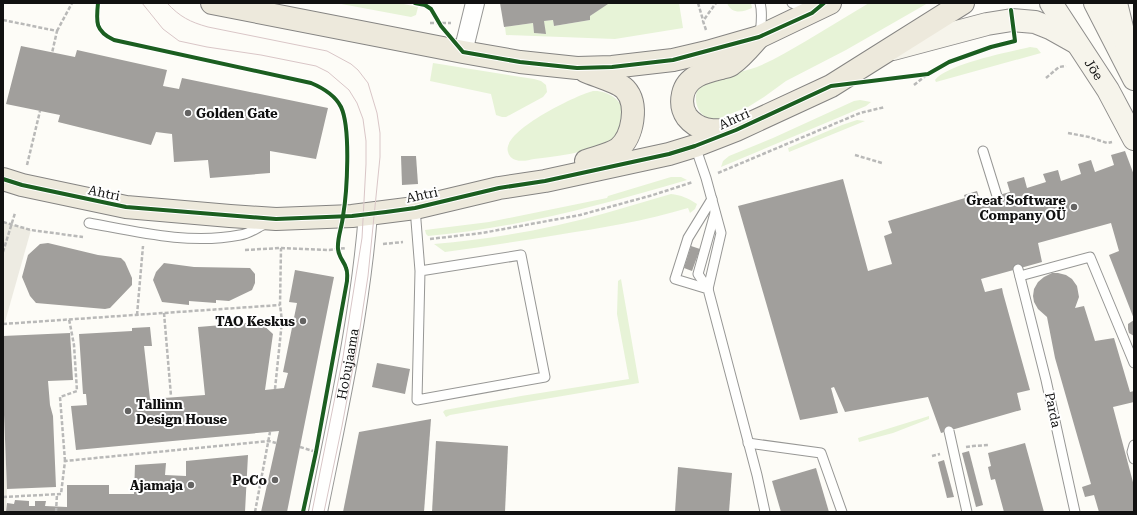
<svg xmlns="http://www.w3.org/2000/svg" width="1137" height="515" viewBox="0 0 1137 515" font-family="'Roboto Serif',serif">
<rect width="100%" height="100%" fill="#fdfcf7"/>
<!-- green -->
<g fill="#e7f3d7">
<path d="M336,3h63l19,4 -2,8 -5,2z"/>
<path d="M607,3h72l4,25 -68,11 -109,-4 -1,-8 28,-4 1,10 11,1 -1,-13 9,-1 1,6 36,-6v-4l17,-12z"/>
<path d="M727,3h24l1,5c-9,4 -20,7 -25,-5z"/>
<path d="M869,3h59l-82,47 -60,31 -22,16 -16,10 -31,12c-6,1 -12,-1 -16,-6 -6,-7 -8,-22 1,-28 14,-10 39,-12 55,-18 17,-7 33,-17 49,-26 21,-13 42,-25 63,-38z"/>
<path d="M1030,47l7,1 4,5 -105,29 -1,-2c12,-16 74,-28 95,-33z"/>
<path d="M433,63l101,16 7,2 5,4 1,7 -4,5 -37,20h-4l-6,-2 -5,-21 -61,-13z"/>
<path d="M593,91c14,-1 31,9 31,25 0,8 -7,17 -9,24 -11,4 -21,9 -32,11 -16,4 -32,6 -49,8 -5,1 -12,3 -18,1 -4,-1 -7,-4 -8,-8 -7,-21 69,-57 85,-61z"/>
<path d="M860,100l11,2 -5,4 -145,61 2,-6 6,-5 44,-18 81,-37z"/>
<path d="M857,120l8,1 -76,31 -1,-4 54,-23z"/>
<path d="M671,177h10l6,3c-85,25 -170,48 -259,56l-2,-2 -1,-4 64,-8 118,-24 1,-2z"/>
<path d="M671,194c10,1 17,4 26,10l-2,5 -5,4 -2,-5c-43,13 -87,20 -131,27 -37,6 -75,12 -112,17l-11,-8c58,-5 116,-15 172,-31 22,-6 43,-13 65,-19z"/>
<path d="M621,279l18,104 -189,32 -4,2 -3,-5 2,-2 76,-14 108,-17 -12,-65 1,-33z"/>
<path d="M929,416v3l-36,14 -34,9 -1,-4z"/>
</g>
<!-- plaza -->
<g fill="#edebe2">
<path d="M3,222l28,8 -28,99z"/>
<path d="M3,390l4,99 -1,23h-3z"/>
</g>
<!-- building -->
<g fill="#a19f9c">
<path d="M500,3h107l1,1 -18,12v4l-36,6 -1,-6 -9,1 2,13 -12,-1 -1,-10 -29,4z"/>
<path d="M21,46l54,11 2,-7 90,20 -4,16 16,3 3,-11 146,30 -12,51 -46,-8v22l-60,5 -2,-18 -34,2 -2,-28 -16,-2 -5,13 -93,-23 2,-7 -54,-11z"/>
<path d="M1125,151l9,24v144l-25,-64 10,-4 -8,-28 -73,20 4,19 -61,17 4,13 17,-4 1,5 27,97 -13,3 4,17 -80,23 -13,-36 -83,15 -11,-25 -3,1 7,25 -38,7 -62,-214 105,-27 25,92 24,-7 -8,-28 8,-3 -4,-12 77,-23 -1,-3 13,-4 3,9 30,-8 -3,-10 17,-5 3,11 19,-6 -3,-8 15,-4 3,11 20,-7 -3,-10 13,-4 4,12 19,-7 -3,-10z"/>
<path d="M401,156h15l2,28 -16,1z"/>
<path d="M48,243l50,12 23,3 4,4 7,16v7l-22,23 -5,1 -69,-6 -6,-7 -8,-19 6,-22 12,-11z"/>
<path d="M691,246l9,3 -8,22 -8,-3z"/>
<path d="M164,263l30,4 56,1 5,6v9l-3,7 -23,11 -13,-1v3l-27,-2v4l-27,-3 -9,-22 3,-8z"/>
<path d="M295,270l39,7 -47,235h-26l18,-81 -203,19 -5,-44 16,-1 -1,-11h-3l-4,-60 53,-3v-3l18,-1 2,19h-8l6,53 55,-4 -7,-68 62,-5 13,12 -8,56 19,-2 4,-15 -5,-1 14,-69 -8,-1z"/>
<path d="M1052,273h6l8,2 6,4 5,7 2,11 -4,11 9,-2 11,35 19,-3 16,54 4,-1v11l-21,5 21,79v26h-35l-5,-17 -9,2 -3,-10 9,-3 -36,-126 -8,-41 -9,-8 -4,-7 -1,-6 1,-7 4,-7 6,-5z"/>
<path d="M1134,320v16l-5,-3 -1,-4v-5z"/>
<path d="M70,333l3,47 -25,1 2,24 3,11 3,71 -49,2 -4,-99v-54z"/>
<path d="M377,363l33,6 -5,25 -33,-7z"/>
<path d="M431,419l-7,93h-81l16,-80z"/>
<path d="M436,441l72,5 -3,66h-73z"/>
<path d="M1025,443l19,69h-40l-9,-33 -4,1 -3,-13 3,-1 -3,-13z"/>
<path d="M969,451l14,54 -7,2 -14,-54z"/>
<path d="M248,455l-3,57h-239l1,-9 7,1 1,-4 14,1v5h6v-5h11l-1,5 22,1v-22h42v9h25l1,-29 31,-2 -1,12 21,1v-15z"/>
<path d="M944,460l10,37 -7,1 -9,-36z"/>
<path d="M678,467l54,6 -3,39h-54z"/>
<path d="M816,468l13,44h-48l-9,-31z"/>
</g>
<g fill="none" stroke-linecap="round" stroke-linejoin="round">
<!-- lane casing -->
<g stroke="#979795" stroke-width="11">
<g id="lane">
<path d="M760,3c3,10 1,22 0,32"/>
<path d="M792,3l17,8"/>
<path d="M695,146l11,32 15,55 -13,56"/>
<path d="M983,151l14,45"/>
<path d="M712,199l-24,39 -13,41 33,10 49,186 8,37"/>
<path d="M415,208l5,63 -3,129 128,-23 -24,-122 -101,16"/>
<path d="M89,223c49,9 101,22 151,12 9,-1 18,-8 25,-11"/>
<path d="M1018,269l28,111 29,132"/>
<path d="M1020,276l70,-19 44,106"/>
<path d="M708,289l-10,-15 17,-61"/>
<path d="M748,443l73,10 21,59"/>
<path d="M1134,445l-2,7 2,7"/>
</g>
</g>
<!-- street casing -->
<g stroke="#979795" stroke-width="20">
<g id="street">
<path d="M463,52l12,-49"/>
<path id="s1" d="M318,512c20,-99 42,-197 50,-298"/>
</g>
</g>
<!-- secondary casing -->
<g stroke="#8e8d8b" stroke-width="24">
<g id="secondary">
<path id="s2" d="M1051,3l57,87 26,49"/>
<path d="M1095,3l39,76"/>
<path d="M1116,3l11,45"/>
<path d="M893,49l94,-25 25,-4 23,2 15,6 25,14"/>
</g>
</g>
<!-- primary casing -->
<g stroke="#858482" stroke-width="24">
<g id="primary">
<path d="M212,3l251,49 57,10 57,6 35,-1 61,-7 34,-8 52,-15 71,-34"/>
<path d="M585,71c11,5 32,10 40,18 14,15 8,48 -7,60 -9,6 -22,8 -32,12"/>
<path d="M729,130c-16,1 -31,1 -42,-13 -5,-7 -6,-14 -4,-23 4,-18 22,-22 38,-26 3,-1 8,-1 11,-4 10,-7 18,-17 26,-26"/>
<path d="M3,179l19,6 104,22 104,9 46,3 76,-3 63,-8 84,-20 46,-7 124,-27 26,-8 41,-16 95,-44 132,-83"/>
</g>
</g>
<!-- path -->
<g stroke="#b9b9b8" stroke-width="2.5" stroke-dasharray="4 2" stroke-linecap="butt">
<path d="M698,3l5,17"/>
<path d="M3,20l54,11 -5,22"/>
<path d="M430,23h21"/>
<path d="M706,30l-3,-9 13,-18"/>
<path d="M57,31l15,-28"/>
<path d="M1046,78l13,-11 7,-1"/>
<path d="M914,85l14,-11"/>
<path d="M1068,133l21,4 18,6 5,-1"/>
<path d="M855,155l27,8"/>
<path d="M27,165l13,-54"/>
<path d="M718,173l142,-60 25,-6"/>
<path d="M3,222l28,8 52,7"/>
<path d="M430,239l52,-6 98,-18 73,-20 40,-13"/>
<path d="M383,244l20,-2"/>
<path d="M245,250l36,-2 48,2 17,-2"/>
<path d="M3,252l12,-39"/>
<path d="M164,313l7,83"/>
<path d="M137,315l6,-69"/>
<path d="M3,324l277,-19"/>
<path d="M275,389l7,-68 -2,-16 1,-57"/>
<path d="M300,447l13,4"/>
<path d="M966,447l7,-1 15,-1"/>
<path d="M932,456l8,-2"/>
<path d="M65,461l-5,-64 17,-6 -3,-46 -5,-26"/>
<path d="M3,497l58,-3 4,-33 204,-20 7,2"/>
<path d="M56,512l1,-18"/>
<path d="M255,512l15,-80"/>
</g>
<!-- lane -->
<use href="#lane" stroke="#fffffe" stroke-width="9"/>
<!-- street -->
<use href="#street" stroke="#fffffe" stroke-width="18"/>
<!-- secondary -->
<use href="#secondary" stroke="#f6f4eb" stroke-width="22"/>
<!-- primary -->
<use href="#primary" stroke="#ede9dc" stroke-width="22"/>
<!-- tram -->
<g stroke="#d9c6c7" stroke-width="1">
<path d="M142,3l21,26 16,12 28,6 54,8 55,11 12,6 21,18 8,13 6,16 3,22v23l-4,74 -19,119 -31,155"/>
<path d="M167,3c13,14 23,19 41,24l119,24 24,13 7,6 10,13 9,30 3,20v24l-12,119 -10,65 -16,85 -18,86"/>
</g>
<!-- lane-bridge casing -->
<g stroke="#979795" stroke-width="11" stroke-linecap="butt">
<path id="lane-bridge" d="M949,431l18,81"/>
</g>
<!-- lane-bridge -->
<use href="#lane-bridge" stroke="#fffffe" stroke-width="9"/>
<!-- cycleway casing -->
<g stroke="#fff" stroke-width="6">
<g id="cycleway">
<path d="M98,3c-2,19 -3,28 16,37l197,43c12,5 24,12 30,24 10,21 6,86 2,109 -1,11 -6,22 -5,33 1,9 6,12 8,19 2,4 1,9 1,13l-31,171 -13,60"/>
<path d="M415,3l10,2 6,4 10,17 22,26 57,10 57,6 35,-1 61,-7 86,-23 53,-24 12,-10"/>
<path d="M3,179l19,6 104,22 150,12 76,-3 34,-4 29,-4 84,-20 46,-7 124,-27 26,-8 41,-16 95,-44 97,-12 21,-12 42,-15 24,-6 -4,-31"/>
</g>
</g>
<!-- cycleway -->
<use href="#cycleway" stroke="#1b5e20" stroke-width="4"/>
</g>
<!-- markers -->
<g fill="#646362" stroke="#fff" stroke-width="1.5">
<circle cx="188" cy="113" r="4"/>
<circle cx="1074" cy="207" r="4"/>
<circle cx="303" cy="321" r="4"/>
<circle cx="128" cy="411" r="4"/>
<circle cx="275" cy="480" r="4"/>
<circle cx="191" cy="485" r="4"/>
</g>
<g text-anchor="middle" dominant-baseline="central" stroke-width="4" stroke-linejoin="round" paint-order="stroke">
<!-- street labels -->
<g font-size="13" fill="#111" stroke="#fff">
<text stroke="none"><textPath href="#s2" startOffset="79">Jõe</textPath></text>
<text transform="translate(734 119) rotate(-24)">Ahtri</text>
<text transform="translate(104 193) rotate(12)">Ahtri</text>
<text transform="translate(422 195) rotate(-12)">Ahtri</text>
<text stroke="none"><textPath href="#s1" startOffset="151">Hobujaama</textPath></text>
<text transform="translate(1053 410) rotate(78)">Parda</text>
</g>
<!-- poi labels -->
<g font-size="13" font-weight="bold" fill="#111" stroke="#fff" text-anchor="end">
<text x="196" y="113" text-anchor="start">Golden Gate</text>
<text x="1066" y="200">Great Software<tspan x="1066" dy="15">Company OÜ</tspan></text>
<text x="295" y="321">TAO Keskus</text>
<text x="136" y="404" text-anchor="start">Tallinn<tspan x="136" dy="15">Design House</tspan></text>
<text x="267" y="480">PoCo</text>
<text x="183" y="485">Ajamaja</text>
</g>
</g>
<!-- border -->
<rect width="1137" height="515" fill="none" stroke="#111111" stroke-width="8"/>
</svg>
